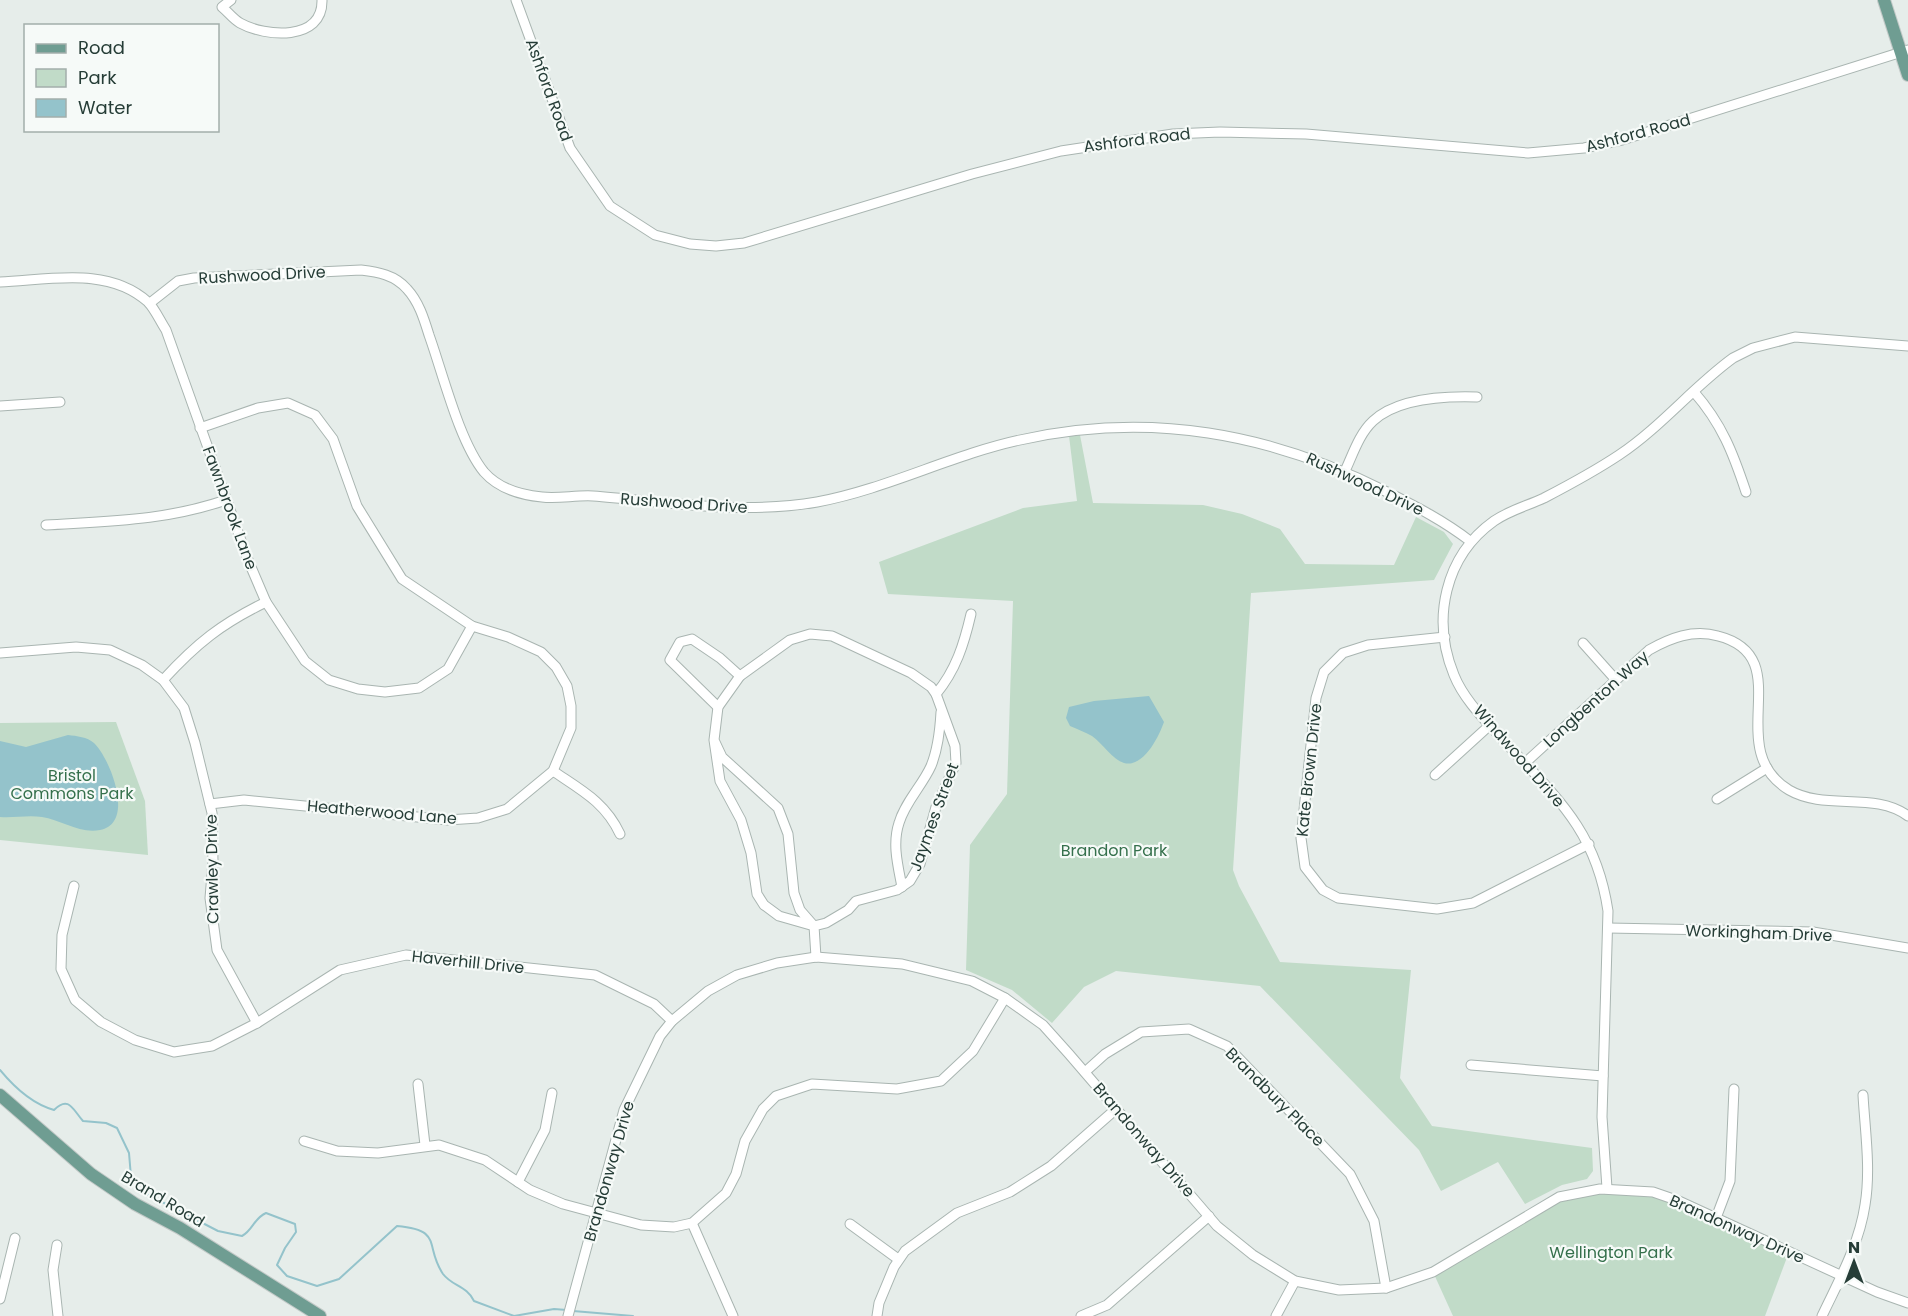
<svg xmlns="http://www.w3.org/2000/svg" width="1908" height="1316" viewBox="0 0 1908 1316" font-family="Poppins,sans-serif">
<rect width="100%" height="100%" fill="#e6edea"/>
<!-- green -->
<g fill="#c1dbc8">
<path d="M1080,435l13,68 110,2 39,9 38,15 25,35 89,1 22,-48 28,15 9,12 -19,36 -183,13 -18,277 6,16 41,76 131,8 -11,108 32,48 160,22 1,23 -6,8 -25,6 -37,19 -27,-42 -57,29 -22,-41 -159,-164 -144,-15 -32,16 -32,36 -40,-33 -46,-20 4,-125 37,-51 6,-193 -125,-7 -9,-32 144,-54 54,-7 -8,-65z"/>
<path d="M116,722l29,79 3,54 -148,-15v-117z"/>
<path d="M1600,1189l53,3 136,60 -24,64h-312l-20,-44 126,-75z"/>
</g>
<!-- water -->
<g fill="#94c3cb">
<path d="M1149,696l15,26c-5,14 -20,46 -40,41 -11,-3 -22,-20 -32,-27 -7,-4 -15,-7 -22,-10l-4,-8 3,-11 25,-6z"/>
<path d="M68,735c9,1 19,2 26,8 16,15 42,81 6,87 -20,4 -39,-10 -58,-13 -14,-2 -28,1 -42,0v-76l26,6z"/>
</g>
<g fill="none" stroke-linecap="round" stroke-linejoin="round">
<!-- stream -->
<g stroke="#94c3cb" stroke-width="2">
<path d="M0,1070c14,17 32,34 54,40 15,-15 19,0 29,11l23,2 11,5 12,25 2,24 6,12 81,42 24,5c11,-6 12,-18 24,-23l29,11 1,8 -11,16 -8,17 10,11 30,10 22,-7 58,-53c47,4 27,20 46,48 9,12 24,12 31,27l40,15 40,-7 13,1"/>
<path d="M573,1311l60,5"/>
</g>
<!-- minor casing -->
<g stroke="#a9b5b1" stroke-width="11">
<g id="minor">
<path d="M231,0l-9,7c6,5 11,12 18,16 25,14 83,19 82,-23"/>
<path d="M516,0l54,148 40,58 45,29 35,9 26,2 28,-3 228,-69 89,-23 112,-17 47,-2 86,2 222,19 56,-5 38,-8 286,-90"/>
<path d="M0,282c49,-2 108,-16 148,20 7,7 12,19 18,28l82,230 18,42 39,59 24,19 29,9 27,3 34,-4 29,-19 24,-43"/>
<path d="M150,303l28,-22 16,-3 167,-8c17,2 34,5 46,19 12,13 17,30 22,46 14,39 30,106 55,137 14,16 37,23 58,25 16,2 34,-2 51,-1 75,6 149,19 224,6 70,-13 134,-47 203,-62 130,-29 250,-7 367,52 30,15 57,29 83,49"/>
<path d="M1694,392c28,32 39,61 52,100"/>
<path d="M0,406l60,-4"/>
<path d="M200,428l58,-20 30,-5 27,12 18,24 24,67 45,73 70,47 36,11 33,15 15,15 11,19 4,20v22l-18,43 -46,38 -29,9 -30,2 -204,-20 -34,4"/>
<path d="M1345,471c8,-17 14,-37 28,-50 25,-23 72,-25 104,-24"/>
<path d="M46,525c64,-4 118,-4 180,-25"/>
<path d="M1445,637l-77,8 -25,8 -19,19 -8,26 -15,140 4,29 18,23 15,8 99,11 36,-6 116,-59"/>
<path d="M1583,643l33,37"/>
<path d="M0,653l76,-6 34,3 32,15 21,15 21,28 11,35 17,70 1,49 -3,36 7,52 40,73"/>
<path d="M163,680c34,-37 58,-56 103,-78"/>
<path d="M936,694c20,-24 28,-50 35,-80"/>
<path d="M718,707l-48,-47 10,-18 12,-3 28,19 20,18"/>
<path d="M714,740l6,41 21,39 10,33 6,41 7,11 15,11 35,10 12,-3 22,-13 8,-9 41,-11 13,-9 10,-17 16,-57 20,-44 -1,-17 -19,-52 -5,-7 -20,-14 -79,-37 -22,-2 -20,6 -50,36 -22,31 -4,33 8,17 56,51 10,26 6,59 6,17 14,16 2,31"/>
<path d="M1525,763l124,-113c21,-12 44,-21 69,-14 82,21 2,112 71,154 36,21 86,1 119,26"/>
<path d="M553,771c28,19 52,31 67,63"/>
<path d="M1435,775l55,-50"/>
<path d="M1717,799l50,-31"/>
<path d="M74,886l-12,49 -1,34 14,31 26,22 34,18 39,12 38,-6 45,-23 83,-53 66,-15 189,20 59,29 18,17"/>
<path d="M902,887c-4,-21 -10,-43 -3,-64 6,-21 23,-37 32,-57 7,-17 9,-36 10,-54"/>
<path d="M1608,928l205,4 95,16"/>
<path d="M1471,1065l132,11"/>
<path d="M1085,1072l20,-18 36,-22 48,-3 38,17 123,128 24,47 12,67"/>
<path d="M418,1084l7,61"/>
<path d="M304,1141l33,10 41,2 61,-8 46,15 45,30 33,14 78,21 33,2 18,-4 34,-30 10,-19 9,-33 18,-32 13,-13 36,-12 85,5 44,-8 32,-30 32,-53"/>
<path d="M518,1182l27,-52 7,-37"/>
<path d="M1607,1188l-5,-71 6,-206c-12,-81 -52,-114 -105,-171 -17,-19 -39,-40 -49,-65 -23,-56 -9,-119 40,-154 16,-11 33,-15 50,-23 25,-13 51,-27 75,-43 42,-28 74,-68 114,-97l20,-10 42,-11 113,9"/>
<path d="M1716,1218l14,-37 4,-92"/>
<path d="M692,1223l41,93"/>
<path d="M850,1224l48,35"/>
<path d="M57,1245l-4,25 5,46"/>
<path d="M0,1299l15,-61"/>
<path d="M568,1316l56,-206 36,-74 12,-15 36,-30 29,-16 40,-12 39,-6 86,7 70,17 33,17 38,27 26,29 148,172 36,29 42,26 44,9 47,-2 47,-16 126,-75 41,-8 53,3 26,9 198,91 31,11"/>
<path d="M877,1316l2,-13 15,-36 11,-16 52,-38 53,-21 41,-26 65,-57"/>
<path d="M1081,1316l26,-11 102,-89"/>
<path d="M1276,1316l19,-35"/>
<path d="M1822,1316c17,-36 37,-71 43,-111 6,-36 0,-74 -2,-110"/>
</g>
</g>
<!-- major casing -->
<g stroke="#c2c9c7" stroke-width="14">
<g id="major">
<path d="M1884,0l24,75"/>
<path d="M0,1095l91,79 44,30 45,24 140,88"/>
</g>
</g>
<!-- minor -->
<use href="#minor" stroke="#fff" stroke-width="9"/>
<!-- major -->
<use href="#major" stroke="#6f9d92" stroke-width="12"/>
</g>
<g text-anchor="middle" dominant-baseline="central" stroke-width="4.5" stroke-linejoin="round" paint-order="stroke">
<!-- street labels -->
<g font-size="16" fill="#263d37" stroke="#f6faf8">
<text transform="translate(549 90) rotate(70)">Ashford Road</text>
<text transform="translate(1638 133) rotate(-15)">Ashford Road</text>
<text transform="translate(1137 140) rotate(-7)">Ashford Road</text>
<text transform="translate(262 275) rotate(-3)">Rushwood Drive</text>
<text transform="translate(1365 484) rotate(25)">Rushwood Drive</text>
<text transform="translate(684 503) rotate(4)">Rushwood Drive</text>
<text transform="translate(230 508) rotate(70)">Fawnbrook Lane</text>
<text transform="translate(1596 699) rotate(-42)">Longbenton Way</text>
<text transform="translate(1519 756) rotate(49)">Windwood Drive</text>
<text transform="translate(1309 770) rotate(-84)">Kate Brown Drive</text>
<text transform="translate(382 812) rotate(5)">Heatherwood Lane</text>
<text transform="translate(934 817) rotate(-70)">Jaymes Street</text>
<text transform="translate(212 869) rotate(-91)">Crawley Drive</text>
<text transform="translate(1759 933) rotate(2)">Workingham Drive</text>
<text transform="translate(468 962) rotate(6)">Haverhill Drive</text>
<text transform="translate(1275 1097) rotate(45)">Brandbury Place</text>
<text transform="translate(1144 1140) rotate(49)">Brandonway Drive</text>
<text transform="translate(609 1171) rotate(-74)">Brandonway Drive</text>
<text transform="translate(163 1199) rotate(31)">Brand Road</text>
<text transform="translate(1737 1229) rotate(24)">Brandonway Drive</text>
</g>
<!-- park labels -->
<g font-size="16" fill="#35704c" stroke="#f6faf8">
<text x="72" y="775">Bristol<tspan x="72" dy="18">Commons Park</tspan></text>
<text x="1114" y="850">Brandon Park</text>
<text x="1611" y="1252">Wellington Park</text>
</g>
</g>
<!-- legend -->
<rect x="24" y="24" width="195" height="108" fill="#f6faf8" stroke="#a3aeab" stroke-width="1.5"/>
<rect x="36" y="44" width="30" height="9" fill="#6f9d92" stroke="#a3aeab" stroke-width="1.5"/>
<text x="78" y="54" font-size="18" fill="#263d37">Road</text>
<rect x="36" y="69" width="30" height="18" fill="#c1dbc8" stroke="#a3aeab" stroke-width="1.5"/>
<text x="78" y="84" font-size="18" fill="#263d37">Park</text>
<rect x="36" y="99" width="30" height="18" fill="#94c3cb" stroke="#a3aeab" stroke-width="1.5"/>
<text x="78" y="114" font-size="18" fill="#263d37">Water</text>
<!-- north arrow -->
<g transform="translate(1854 1262)" stroke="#f6faf8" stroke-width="4.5" paint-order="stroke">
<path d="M0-4.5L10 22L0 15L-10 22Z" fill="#263d37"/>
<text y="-9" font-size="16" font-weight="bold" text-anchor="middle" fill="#263d37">N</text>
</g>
</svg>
